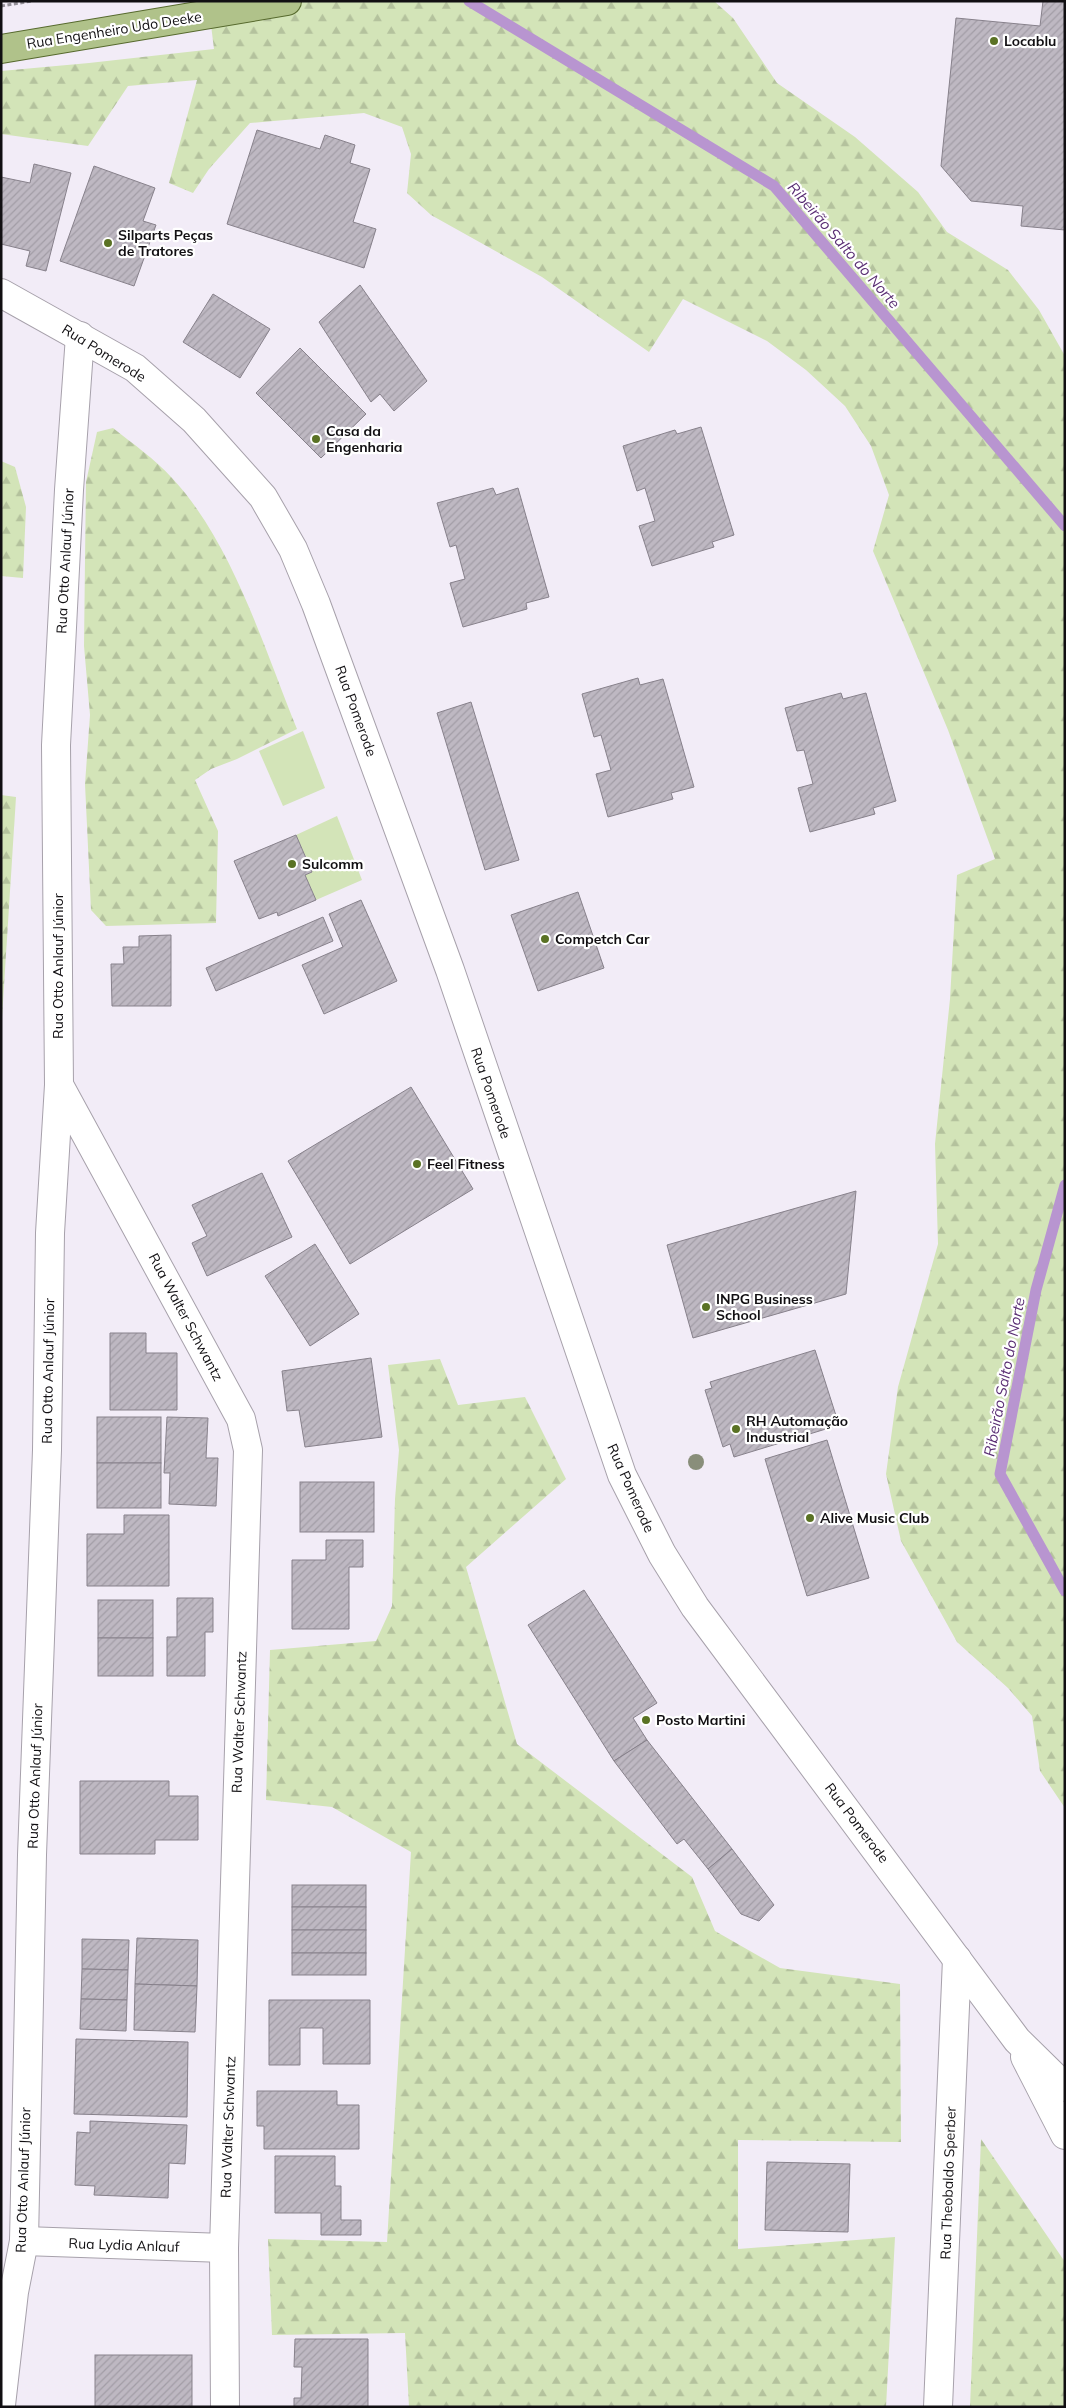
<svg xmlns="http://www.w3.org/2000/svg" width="1066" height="2408" viewBox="0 0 1066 2408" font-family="Mulish,sans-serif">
<defs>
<pattern id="forest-firs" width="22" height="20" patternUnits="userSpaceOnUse" patternTransform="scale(1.25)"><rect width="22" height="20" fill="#d3e4b8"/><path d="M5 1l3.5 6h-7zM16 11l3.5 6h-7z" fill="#b4c29d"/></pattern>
<pattern id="building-hatch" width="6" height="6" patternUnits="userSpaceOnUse" patternTransform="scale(1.25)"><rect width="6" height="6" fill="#beb8c2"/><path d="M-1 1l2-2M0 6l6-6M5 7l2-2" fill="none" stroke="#a29da6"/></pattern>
</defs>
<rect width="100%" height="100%" fill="#f2ecf7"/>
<!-- grass -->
<g fill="#d3e4b8">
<path d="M303,731l22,57 -42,18 -24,-55z"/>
<path d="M337,816l25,64 -46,20 -11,-25 7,-3 -16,-37z"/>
</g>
<!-- forest -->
<g fill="url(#forest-firs)">
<path d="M208,1h506l19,17 44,65 78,54 63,55 29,40 61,38 31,40 26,46v1452l-25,-37 -8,-55 -24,-28 -51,-46 -56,-101 -15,-67 12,-87 40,-143 -3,-100 15,-145 7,-124 38,-16 -47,-129 -75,-179 16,-56 -18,-49 -26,-40 -39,-36 -39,-29 -84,-42 -34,53 -107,-75 -111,-62 -24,-22 4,-39 -9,-27 -38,-14 -114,10 -41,46 -16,24 -24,-10 28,-103 -69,6 -40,60 -87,-12v-63l88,-8 125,-14z"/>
<path d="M113,428c20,16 42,31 59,50 60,64 92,170 125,251l-60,30 -26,10 -16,11 23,51 -2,92 -110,3 -15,-16 -6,-126 5,-69 -6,-69 1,-86 1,-78 11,-50z"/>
<path d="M1,461l14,6 11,40 -3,71 -22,-2z"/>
<path d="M1,795l15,2 -15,236z"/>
<path d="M440,1359l18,46 67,-8 41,82 -100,88 51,177 175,133 23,54 65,37 120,16 1,158 -163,-2v109l157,-12 -9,170h-477l-4,-74 -133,2 -4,-96 119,3 24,-390 -79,-45 -66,-7 4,-150 106,-9 16,-35 3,-107 4,-49 -11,-85z"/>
<path d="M981,2139l84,123v145h-95z"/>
</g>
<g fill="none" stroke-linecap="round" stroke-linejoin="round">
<!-- stream -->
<g stroke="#b895d0" stroke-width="11">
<path d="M469,1l305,185 291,340"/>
<path d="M1065,1185l-29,105 -36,184 65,117"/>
</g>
</g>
<!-- building -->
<g fill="url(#building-hatch)" stroke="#87818b">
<path d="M1043,1h22v229l-44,-4 2,-20 -52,-5 -30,-35 15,-148 84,8z"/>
<path d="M257,130l63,19 5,-14 30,10 -5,18 20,6 -17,53 23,7 -12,39 -137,-44z"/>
<path d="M34,164l37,9 -25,98 -20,-5 4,-15 -29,-7v-67l29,6z"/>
<path d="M94,166l61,22 -12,33 13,4 -22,61 -74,-25z"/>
<path d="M360,285l67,96 -33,30 -14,-17 -9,8 -52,-80z"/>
<path d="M213,294l57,35 -30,49 -57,-36z"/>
<path d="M300,348l66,66 -45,44 -65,-65z"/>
<path d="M701,427l33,108 -22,7 2,5 -62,19 -13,-40 16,-5 -10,-33 -8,3 -14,-45 52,-16 2,4z"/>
<path d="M493,488l3,7 22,-7 31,109 -23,6 1,6 -64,18 -13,-44 15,-4 -9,-34 -6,2 -13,-44z"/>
<path d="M638,678l2,7 23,-6 31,108 -23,6 2,6 -65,18 -12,-43 15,-4 -10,-35 -7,2 -12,-43z"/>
<path d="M841,693l2,6 23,-6 30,108 -23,7 2,6 -65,18 -12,-44 15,-4 -9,-34 -7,1 -12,-43z"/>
<path d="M471,702l48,158 -34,10 -48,-157z"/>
<path d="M296,835l16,37 -7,3 11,25 -38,16 -1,-4 -18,7 -25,-58z"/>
<path d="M578,892l26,76 -66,23 -27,-76z"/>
<path d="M361,900l36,81 -73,33 -22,-49 41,-18 -14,-33z"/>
<path d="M323,917l10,24 -117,50 -10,-23z"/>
<path d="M171,935v71h-59l-1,-42h13l-1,-17h16v-11z"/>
<path d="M411,1087l62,102 -123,75 -62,-103z"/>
<path d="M262,1173l30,64 -85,39 -15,-33 15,-7 -15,-31z"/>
<path d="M856,1191l-10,103 -153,44 -26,-93z"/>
<path d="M315,1244l44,70 -49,32 -45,-70z"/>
<path d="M110,1333h36v20h31v57h-67z"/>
<path d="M815,1350l24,75 -105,32 -4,-13 -7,3 -18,-57 7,-2 -2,-6z"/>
<path d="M371,1358l11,79 -77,10 -6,-37 -12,1 -5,-40z"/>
<rect x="97" y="1417" width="64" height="46"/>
<path d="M167,1417l41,1 -2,40h12l-2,48 -47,-2 1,-31h-6z"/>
<path d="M827,1440l42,138 -62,18 -42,-137z"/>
<rect x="97" y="1463" width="64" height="45"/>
<rect x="300" y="1482" width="74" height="50"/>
<path d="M124,1515h45v71h-82v-52h37z"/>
<path d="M326,1540h37v27h-14v62h-57v-69h34z"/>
<path d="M584,1590l73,113 -24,15 14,22 -33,21 -86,-136z"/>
<path d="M177,1598h36v34h-8v44h-38v-39h10z"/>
<rect x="98" y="1600" width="55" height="38"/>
<rect x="98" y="1638" width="55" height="38"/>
<path d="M647,1740l85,109 -24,20 -24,-30 -7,5 -63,-83z"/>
<path d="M80,1781h89v15h29v44h-43v14h-75z"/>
<path d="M732,1849l42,56 -15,16 -18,-7 -33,-45z"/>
<rect x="292" y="1885" width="74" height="22"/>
<rect x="292" y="1907" width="74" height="23"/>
<rect x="292" y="1930" width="74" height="23"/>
<path d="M137,1938l61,2 -1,46 -62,-2z"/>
<path d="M82,1939l47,1 -1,30 -46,-1z"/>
<rect x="292" y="1953" width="74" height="22"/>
<path d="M82,1969l46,1 -1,30 -46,-1z"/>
<path d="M135,1984l62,2 -2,46 -61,-2z"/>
<path d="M81,1999l46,1 -1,31 -46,-2z"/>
<path d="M269,2000h101v64h-47v-36h-23v37h-31z"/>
<path d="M76,2039l112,3 -1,75 -113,-3z"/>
<path d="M257,2091h80v14h22v44h-95v-23h-7z"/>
<path d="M90,2121l97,4 -2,39 -16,-1 -1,35 -74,-3 1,-9 -20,-1 2,-53 13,1z"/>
<path d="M275,2156h60v30h6v34h20v15h-40v-22h-46z"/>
<path d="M767,2162l83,2 -2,68 -83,-2z"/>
<path d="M295,2339h73v68h-74v-9h7l1,-31h-8z"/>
<rect x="95" y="2355" width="97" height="52"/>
</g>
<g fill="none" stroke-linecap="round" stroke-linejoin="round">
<!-- street casing -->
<g stroke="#a7a1ab" stroke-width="30">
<g id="street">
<path d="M59,1085l182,334 7,31 -24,798 1,159"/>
<path d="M24,2241l200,7"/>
<path d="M1,2405l13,-113 10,-51 8,-386 15,-405 3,-217 9,-148 -3,-340 13,-255 11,-154"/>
<path d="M938,2407l19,-448"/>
</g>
</g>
<!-- secondary casing -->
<g stroke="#a7a1ab" stroke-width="30">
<g id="secondary">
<path d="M1,293l134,75 59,52 69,77 30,52 23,55 134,366 172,505 40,79 33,53 322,433 48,47"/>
<path d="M1025,2057l40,78"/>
</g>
</g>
<!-- primary casing -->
<g stroke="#56692d" stroke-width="30">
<path id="primary" d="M1,49l286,-48"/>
</g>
<!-- path -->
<path stroke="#949098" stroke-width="3" stroke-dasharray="4 2.5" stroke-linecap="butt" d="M1,6l31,-5"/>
<!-- street -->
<use href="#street" stroke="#fff" stroke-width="28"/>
<!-- secondary -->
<use href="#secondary" stroke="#fff" stroke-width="28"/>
<!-- primary -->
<use href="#primary" stroke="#b0c28a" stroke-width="28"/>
</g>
<!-- trees -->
<circle fill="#898e7a" cx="696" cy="1462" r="8"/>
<!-- markers -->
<g fill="#5a7224" stroke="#fff" stroke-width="2">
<circle cx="994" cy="41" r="5"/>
<circle cx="108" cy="243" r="5"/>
<circle cx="316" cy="439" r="5"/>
<circle cx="292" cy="864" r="5"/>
<circle cx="545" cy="939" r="5"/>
<circle cx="417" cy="1164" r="5"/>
<circle cx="706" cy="1307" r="5"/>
<circle cx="736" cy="1429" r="5"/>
<circle cx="810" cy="1518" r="5"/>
<circle cx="646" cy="1720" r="5"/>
</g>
<g text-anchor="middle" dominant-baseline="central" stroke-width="4.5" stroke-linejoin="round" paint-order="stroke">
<!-- street labels -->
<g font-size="14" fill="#110f12" stroke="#fff">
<text transform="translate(114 30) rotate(-9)">Rua Engenheiro Udo Deeke</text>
<text transform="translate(104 353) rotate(32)">Rua Pomerode</text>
<text transform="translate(65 561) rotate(-87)">Rua Otto Anlauf Júnior</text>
<text transform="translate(356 711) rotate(70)">Rua Pomerode</text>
<text transform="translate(58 966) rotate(-90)">Rua Otto Anlauf Júnior</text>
<text transform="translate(491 1093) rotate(71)">Rua Pomerode</text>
<text transform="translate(186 1317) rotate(62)">Rua Walter Schwantz</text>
<text transform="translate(48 1371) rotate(-89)">Rua Otto Anlauf Júnior</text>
<text transform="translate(631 1488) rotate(66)">Rua Pomerode</text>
<text transform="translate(239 1722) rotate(-88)">Rua Walter Schwantz</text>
<text transform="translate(35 1776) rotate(-88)">Rua Otto Anlauf Júnior</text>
<text transform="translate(857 1823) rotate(53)">Rua Pomerode</text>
<text transform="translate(228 2127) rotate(-88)">Rua Walter Schwantz</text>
<text transform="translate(23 2180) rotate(-88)">Rua Otto Anlauf Júnior</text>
<text transform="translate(948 2183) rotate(-88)">Rua Theobaldo Sperber</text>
<text transform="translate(124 2245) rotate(2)">Rua Lydia Anlauf</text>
</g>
<!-- poi labels -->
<g font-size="14" font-weight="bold" fill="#110f12" stroke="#fff" text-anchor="start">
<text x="1004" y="41">Locablu</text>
<text x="118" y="235">Silparts Peças<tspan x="118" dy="16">de Tratores</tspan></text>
<text x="326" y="431">Casa da<tspan x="326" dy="16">Engenharia</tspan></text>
<text x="302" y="864">Sulcomm</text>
<text x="555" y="939">Competch Car</text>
<text x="427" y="1164">Feel Fitness</text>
<text x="716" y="1299">INPG Business<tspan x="716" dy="16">School</tspan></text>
<text x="746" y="1421">RH Automação<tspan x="746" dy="16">Industrial</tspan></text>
<text x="820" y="1518">Alive Music Club</text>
<text x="656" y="1720">Posto Martini</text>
</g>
<!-- water labels -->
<g font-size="15" font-style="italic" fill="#592d73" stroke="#fff">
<text transform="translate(844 245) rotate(49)">Ribeirão Salto do Norte</text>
<text transform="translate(1004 1377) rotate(-79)">Ribeirão Salto do Norte</text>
</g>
</g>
<!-- border -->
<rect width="1066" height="2408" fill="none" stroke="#110f12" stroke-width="5"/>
</svg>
